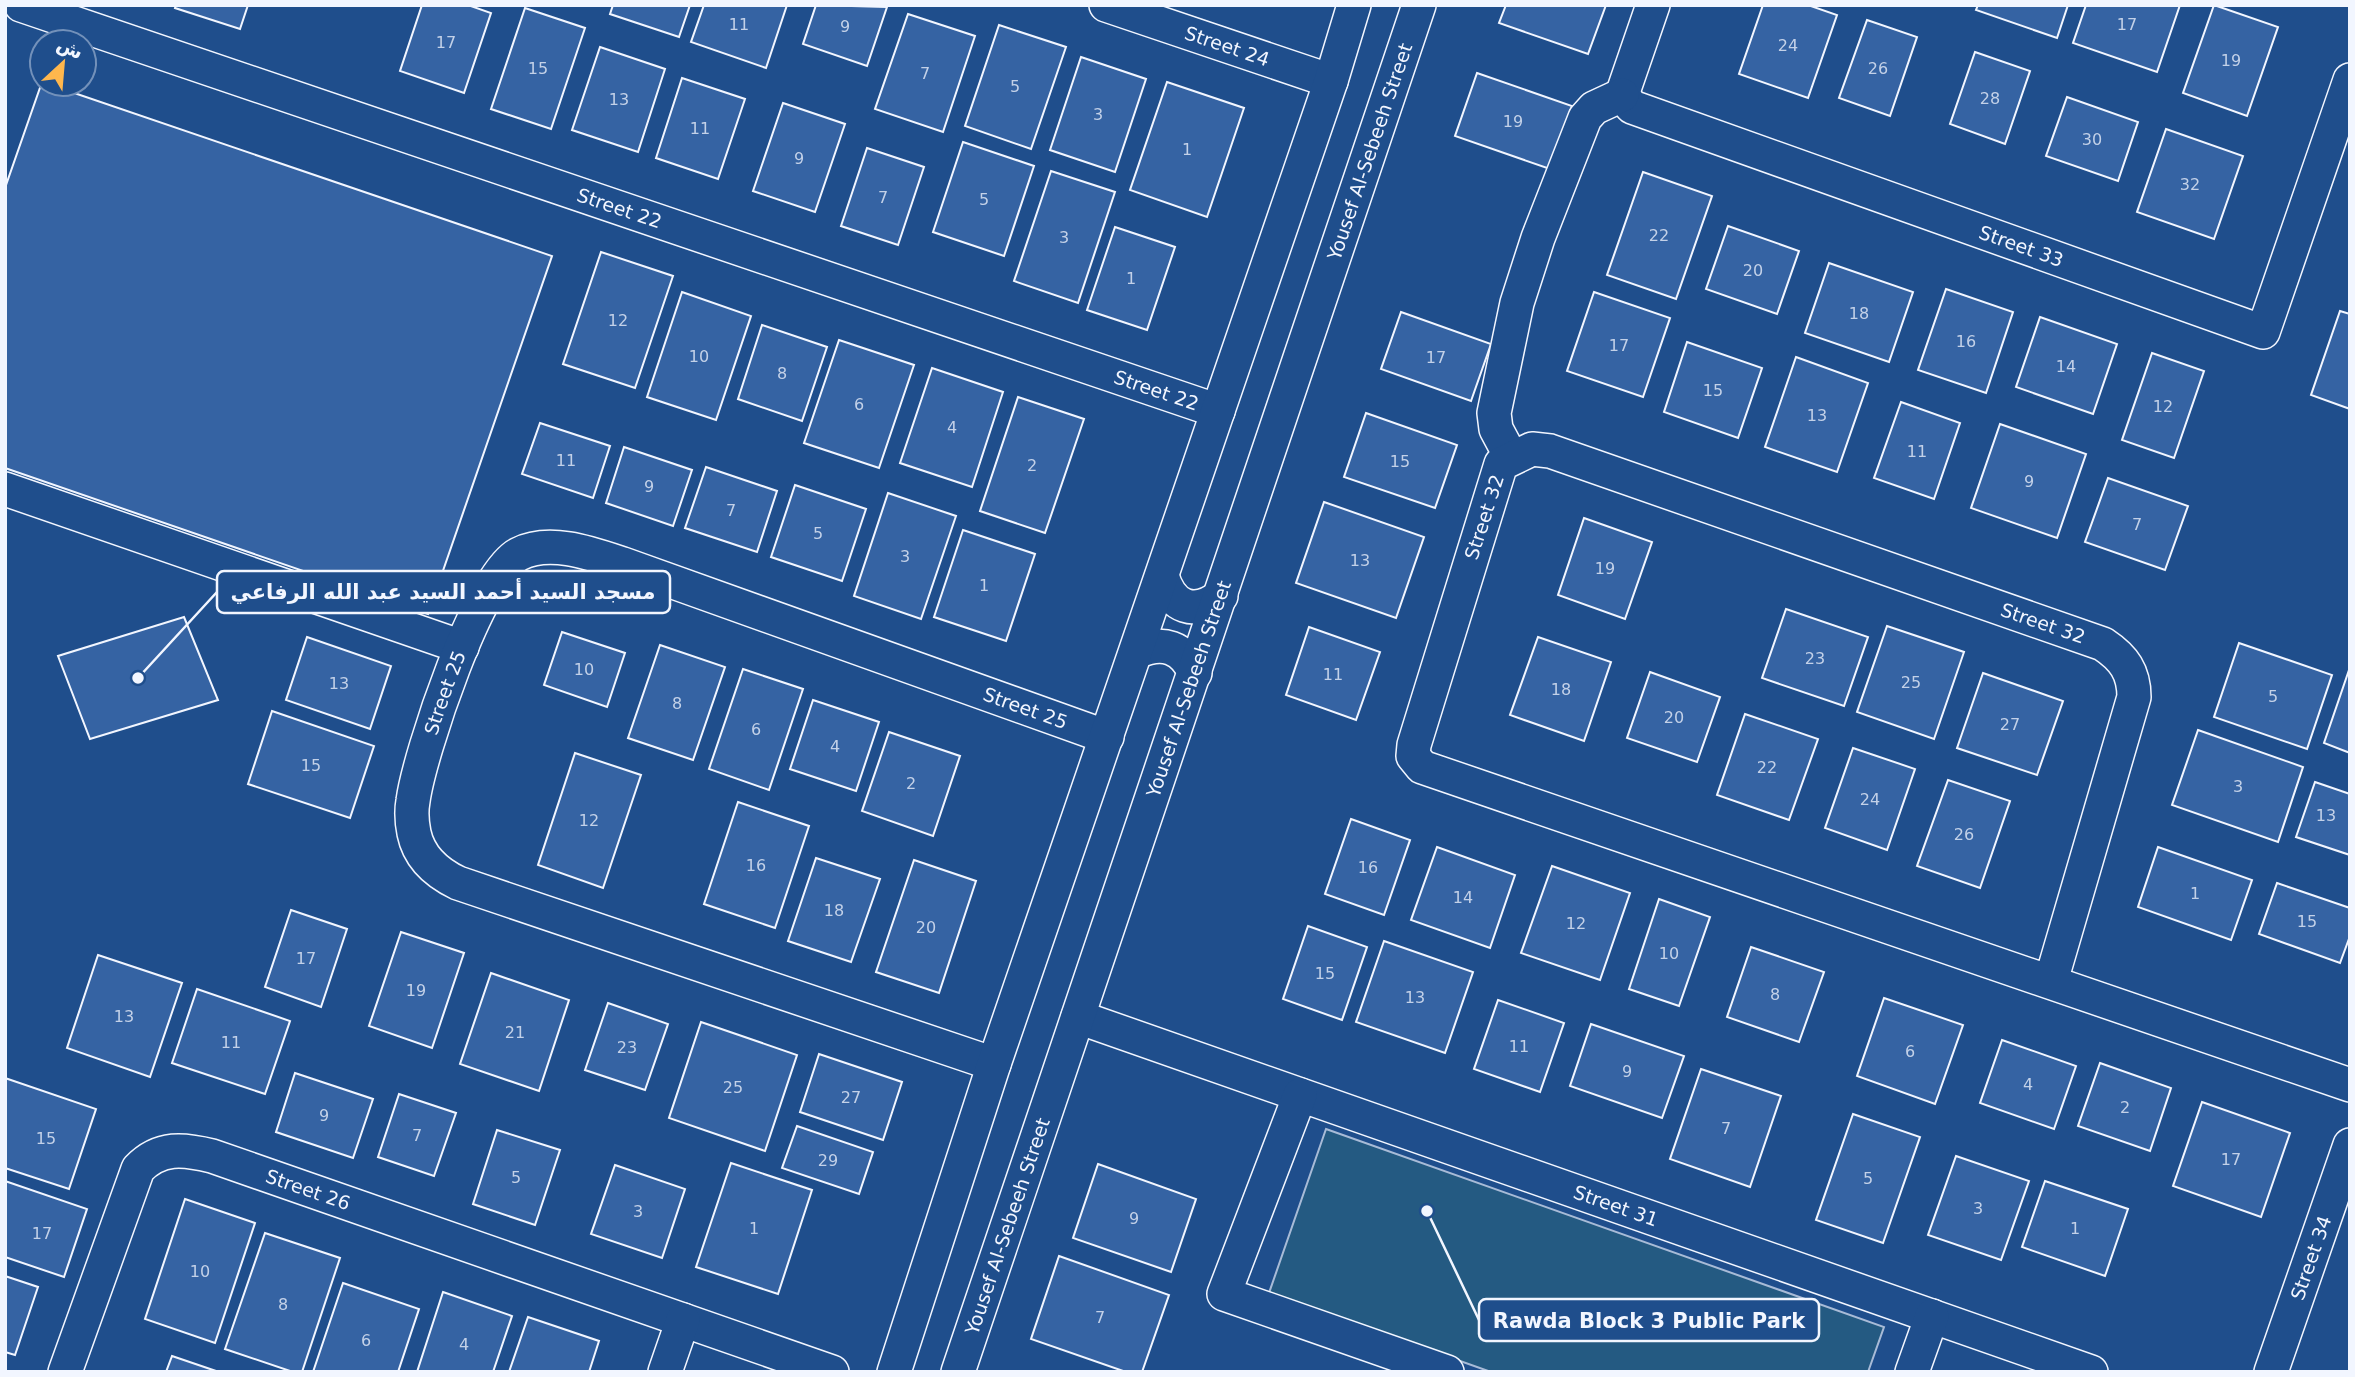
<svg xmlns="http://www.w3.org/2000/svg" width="2355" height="1377" viewBox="0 0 2355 1377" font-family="'DejaVu Sans','Noto Sans Arabic',sans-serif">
<rect width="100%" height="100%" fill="#1f4e8c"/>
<!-- green -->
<path fill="#245a82" stroke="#a8bbd7" stroke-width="2" d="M1326,1129l558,198 -16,45h-377l-222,-79z"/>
<!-- building -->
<g fill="#3563a3" stroke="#f2f6ff" stroke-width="2">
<path d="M176,5h72l-8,24 -65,-21z"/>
<path d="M422,5h46l23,8 -27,80 -64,-22z"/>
<path d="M613,5h77l-11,32 -69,-23z"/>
<path d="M704,5h83l-21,63 -75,-26z"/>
<path d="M816,5l71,2 -20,59 -64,-22z"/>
<path d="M1506,5h100l-18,49 -89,-31z"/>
<path d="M1763,5h45l29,10 -29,83 -69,-24z"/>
<path d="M1978,5h90l-11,33 -81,-28z"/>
<path d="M2086,5h94l-23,67 -84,-29z"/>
<path d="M2214,5l64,22 -31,89 -64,-23z"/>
<path d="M525,8l60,20 -34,101 -60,-20z"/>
<path d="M908,14l67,22 -32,96 -68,-23z"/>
<path d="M1867,20l50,17 -27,79 -51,-18z"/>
<path d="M999,25l67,22 -35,102 -66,-23z"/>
<path d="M600,47l65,22 -27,83 -66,-22z"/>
<path d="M1975,52l55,19 -25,73 -55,-20z"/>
<path d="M1081,57l65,22 -31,93 -65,-22z"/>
<path d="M1477,73l95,33 -22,63 -95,-33z"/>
<path d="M682,78l63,21 -27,80 -62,-21z"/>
<path d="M42,82l510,174 -124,358 -423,-146v-280z"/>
<path d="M1167,82l77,26 -37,109 -77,-27z"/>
<path d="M2067,97l71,25 -20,59 -72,-25z"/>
<path d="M783,103l62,21 -30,88 -62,-21z"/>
<path d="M2166,129l77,27 -29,83 -77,-27z"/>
<path d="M963,142l71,24 -30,90 -71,-24z"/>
<path d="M867,148l57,19 -26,78 -57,-19z"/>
<path d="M1051,171l64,21 -37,111 -64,-22z"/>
<path d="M1643,172l69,24 -36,103 -69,-24z"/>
<path d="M1728,226l71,25 -22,63 -71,-25z"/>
<path d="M1115,227l60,20 -28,83 -60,-20z"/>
<path d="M601,252l72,24 -38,112 -72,-24z"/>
<path d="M1829,263l84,29 -24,70 -84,-29z"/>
<path d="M1946,289l67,23 -27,81 -68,-23z"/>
<path d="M682,292l69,24 -35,104 -69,-23z"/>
<path d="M1594,292l76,26 -27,79 -76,-26z"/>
<path d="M2340,311l10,3v95l-39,-14z"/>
<path d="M1401,312l90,32 -20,57 -90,-32z"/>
<path d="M2040,317l77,27 -24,70 -77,-27z"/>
<path d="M762,325l65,22 -25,74 -64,-22z"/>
<path d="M839,340l75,25 -35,103 -75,-25z"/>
<path d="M1687,342l75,26 -24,70 -74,-26z"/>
<path d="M2152,353l52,18 -30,87 -52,-18z"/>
<path d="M1796,357l72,26 -31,89 -72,-25z"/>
<path d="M932,368l71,24 -31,95 -72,-24z"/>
<path d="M1018,397l66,22 -39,114 -65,-22z"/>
<path d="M1901,402l59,21 -26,76 -60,-21z"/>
<path d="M1366,413l91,32 -22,63 -91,-31z"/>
<path d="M540,423l70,23 -17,52 -71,-24z"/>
<path d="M2000,424l86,30 -29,84 -86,-30z"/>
<path d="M624,447l68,23 -19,56 -67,-23z"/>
<path d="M706,467l71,24 -20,61 -72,-24z"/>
<path d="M2108,478l80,28 -23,64 -80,-28z"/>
<path d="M795,485l71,24 -24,72 -71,-24z"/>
<path d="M888,493l68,23 -35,103 -67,-23z"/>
<path d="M1324,502l100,35 -28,81 -100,-35z"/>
<path d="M1584,518l68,24 -27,77 -67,-24z"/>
<path d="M963,530l72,24 -29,87 -72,-24z"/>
<path d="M1786,609l82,28 -24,69 -82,-28z"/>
<path d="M184,617l34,83 -128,39 -32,-83z"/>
<path d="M1887,626l77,26 -30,87 -77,-27z"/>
<path d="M1309,627l71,25 -24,68 -70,-25z"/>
<path d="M562,632l63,21 -18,54 -63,-22z"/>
<path d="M307,637l84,29 -21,63 -84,-29z"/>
<path d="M1538,637l73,25 -27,79 -74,-26z"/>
<path d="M2239,643l93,32 -25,74 -93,-32z"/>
<path d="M660,645l65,22 -32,93 -65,-22z"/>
<path d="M743,669l60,20 -34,101 -60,-21z"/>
<path d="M2349,670h1v83l-26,-10z"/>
<path d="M1650,672l70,25 -23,65 -70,-24z"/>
<path d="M1983,673l80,28 -26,74 -80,-27z"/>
<path d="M813,700l66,22 -23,69 -66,-22z"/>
<path d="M272,711l102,35 -24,72 -102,-34z"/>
<path d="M1745,714l73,25 -29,81 -72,-25z"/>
<path d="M2198,730l105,37 -25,75 -106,-37z"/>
<path d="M889,732l71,24 -27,80 -71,-25z"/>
<path d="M1853,748l62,21 -28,81 -62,-22z"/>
<path d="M575,753l66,22 -38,113 -65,-23z"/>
<path d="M1948,780l62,21 -30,87 -63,-22z"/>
<path d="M2315,782l35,12v61l-54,-18z"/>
<path d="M738,802l71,24 -34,102 -71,-24z"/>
<path d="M1351,819l59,21 -26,75 -59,-21z"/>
<path d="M1437,847l78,28 -25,73 -79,-28z"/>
<path d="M2158,847l94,33 -21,60 -93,-33z"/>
<path d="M816,858l64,21 -29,83 -63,-21z"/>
<path d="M914,860l62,21 -37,112 -63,-21z"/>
<path d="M1552,866l78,27 -30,87 -79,-27z"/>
<path d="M2277,883l73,25v28l-10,27 -81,-29z"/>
<path d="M1659,899l51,18 -31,89 -50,-17z"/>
<path d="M291,910l56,19 -26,78 -56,-20z"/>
<path d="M1308,926l59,21 -25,73 -59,-21z"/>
<path d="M401,932l63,21 -32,95 -63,-22z"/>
<path d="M1384,941l89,31 -28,81 -89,-31z"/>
<path d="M1751,947l73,25 -25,70 -72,-25z"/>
<path d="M98,955l84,28 -32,94 -83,-29z"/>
<path d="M491,973l78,27 -30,91 -79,-27z"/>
<path d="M197,989l93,32 -25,73 -93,-31z"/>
<path d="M1884,998l79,27 -28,79 -78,-28z"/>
<path d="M1498,1000l66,23 -24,69 -66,-23z"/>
<path d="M608,1003l60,21 -23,66 -60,-20z"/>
<path d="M701,1022l96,33 -32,96 -96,-33z"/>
<path d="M1591,1024l93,32 -22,62 -92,-32z"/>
<path d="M2002,1040l74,26 -22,63 -74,-26z"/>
<path d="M819,1054l83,28 -19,58 -83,-28z"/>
<path d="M2100,1063l71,25 -21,63 -72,-25z"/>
<path d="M1701,1069l80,27 -31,91 -80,-28z"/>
<path d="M295,1073l78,26 -20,59 -77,-26z"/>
<path d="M5,1078l91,31 -27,80 -64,-21z"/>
<path d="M399,1094l57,19 -22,63 -56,-19z"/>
<path d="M2202,1102l88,31 -29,84 -88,-31z"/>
<path d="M1853,1114l67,23 -37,106 -67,-23z"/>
<path d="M797,1126l76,26 -14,42 -77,-26z"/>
<path d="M497,1130l63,20 -25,75 -62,-21z"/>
<path d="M1956,1156l73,25 -28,79 -73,-25z"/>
<path d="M731,1163l81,27 -34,104 -82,-27z"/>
<path d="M1098,1164l98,35 -25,73 -98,-34z"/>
<path d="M615,1165l70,24 -23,69 -71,-24z"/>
<path d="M5,1181l82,28 -23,68 -59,-20z"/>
<path d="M2045,1181l83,28 -23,67 -83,-29z"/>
<path d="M185,1199l70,24 -40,120 -70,-24z"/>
<path d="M265,1233l75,25 -38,114h-9l-68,-23z"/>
<path d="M1059,1256l110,39 -27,77h-16l-95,-33z"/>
<path d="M5,1276l33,11 -23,68 -10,-3z"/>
<path d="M343,1283l76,26 -21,63h-85z"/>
<path d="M443,1292l69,24 -19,56h-76z"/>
<path d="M528,1317l71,24 -10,31h-80z"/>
<path d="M172,1356l47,16h-53z"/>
</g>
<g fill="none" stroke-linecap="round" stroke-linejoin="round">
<!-- minor casing -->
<g stroke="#f2f6ff" stroke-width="36">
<g id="minor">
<path id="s1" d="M21,5l1197,406"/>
<path id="s2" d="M1106,5l225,76"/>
<path id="s3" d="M1622,95l10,12 631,225 87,-252"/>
<path d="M1622,95l31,-90"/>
<path d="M1511,457l-15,-28 -2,-16 23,-110 21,-65 47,-120 9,-10 28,-13"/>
<path d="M5,489l457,158"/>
<path d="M1162,576c10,32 32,40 59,20"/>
<path d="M1137,652c26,-12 46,-5 58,21"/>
<path d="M2051,981l83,-284c0,-25 -10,-39 -31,-53l-553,-193 -18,-2 -31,15 -87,281 -1,11 9,11 928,318"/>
<path id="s4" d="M1078,1017l1013,355"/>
<path id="s5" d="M994,1064l-536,-181c-21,-10 -39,-26 -44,-50 -2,-10 -3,-21 -1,-32 6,-46 66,-227 106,-247 31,-16 74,0 104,10l484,173"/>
<path d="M1300,1095l-76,199 223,78"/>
<path id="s6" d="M65,1372l73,-203c22,-23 46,-20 74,-13l620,216"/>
<path d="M665,1372l18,-52"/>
<path d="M894,1372l100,-308 337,-983 23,-76"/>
<path id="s7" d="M958,1372l461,-1367"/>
<path d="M1912,1372l20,-56"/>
<path id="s8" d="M2271,1372l79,-227"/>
</g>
</g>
<!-- minor -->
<use href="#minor" stroke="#1f4e8c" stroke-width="33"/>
</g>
<g text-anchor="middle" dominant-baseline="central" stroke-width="5" stroke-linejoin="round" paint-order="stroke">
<!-- number labels -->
<g font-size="16" fill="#c3d1e8">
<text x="739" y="24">11</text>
<text x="2127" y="24">17</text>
<text x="845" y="26">9</text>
<text x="446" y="42">17</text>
<text x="1788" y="45">24</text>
<text x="2231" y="60">19</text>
<text x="538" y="68">15</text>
<text x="1878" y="68">26</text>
<text x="925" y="73">7</text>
<text x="1015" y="86">5</text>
<text x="1990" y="98">28</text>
<text x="619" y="99">13</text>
<text x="1098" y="114">3</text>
<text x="1513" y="121">19</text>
<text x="700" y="128">11</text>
<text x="2092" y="139">30</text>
<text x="1187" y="149">1</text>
<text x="799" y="158">9</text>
<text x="2190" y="184">32</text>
<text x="883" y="197">7</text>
<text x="984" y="199">5</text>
<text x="1659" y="235">22</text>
<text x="1064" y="237">3</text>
<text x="1753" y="270">20</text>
<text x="1131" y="278">1</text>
<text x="1859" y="313">18</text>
<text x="618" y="320">12</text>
<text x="1966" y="341">16</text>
<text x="1619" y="345">17</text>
<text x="699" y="356">10</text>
<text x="1436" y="357">17</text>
<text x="2066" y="366">14</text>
<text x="782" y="373">8</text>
<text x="1713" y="390">15</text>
<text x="859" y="404">6</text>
<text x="2163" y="406">12</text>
<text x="1817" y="415">13</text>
<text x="952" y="427">4</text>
<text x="1917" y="451">11</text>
<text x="566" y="460">11</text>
<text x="1400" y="461">15</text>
<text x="1032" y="465">2</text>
<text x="2029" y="481">9</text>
<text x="649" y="486">9</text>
<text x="731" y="510">7</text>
<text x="2137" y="524">7</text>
<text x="818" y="533">5</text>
<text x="905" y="556">3</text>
<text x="1360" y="560">13</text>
<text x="1605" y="568">19</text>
<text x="984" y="585">1</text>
<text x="1815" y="658">23</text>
<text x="584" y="669">10</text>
<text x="1333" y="674">11</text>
<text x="1911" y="682">25</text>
<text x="339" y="683">13</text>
<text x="1561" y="689">18</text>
<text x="2273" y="696">5</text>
<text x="677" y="703">8</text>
<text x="1674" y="717">20</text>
<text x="2010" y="724">27</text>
<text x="756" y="729">6</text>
<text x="835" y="746">4</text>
<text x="311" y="765">15</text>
<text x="1767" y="767">22</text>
<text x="911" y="783">2</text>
<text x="2238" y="786">3</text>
<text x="1870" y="799">24</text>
<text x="2326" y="815">13</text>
<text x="589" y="820">12</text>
<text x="1964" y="834">26</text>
<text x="756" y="865">16</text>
<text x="1368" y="867">16</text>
<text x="2195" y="893">1</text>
<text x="1463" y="897">14</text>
<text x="834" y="910">18</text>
<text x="2307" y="921">15</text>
<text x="1576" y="923">12</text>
<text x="926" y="927">20</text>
<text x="1669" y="953">10</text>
<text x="306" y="958">17</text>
<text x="1325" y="973">15</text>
<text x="416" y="990">19</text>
<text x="1775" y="994">8</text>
<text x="1415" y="997">13</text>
<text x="124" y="1016">13</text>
<text x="515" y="1032">21</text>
<text x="231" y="1042">11</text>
<text x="1519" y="1046">11</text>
<text x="627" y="1047">23</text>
<text x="1910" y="1051">6</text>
<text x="1627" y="1071">9</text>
<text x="2028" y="1084">4</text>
<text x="733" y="1087">25</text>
<text x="851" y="1097">27</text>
<text x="2125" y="1107">2</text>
<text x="324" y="1115">9</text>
<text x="1726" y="1128">7</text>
<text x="417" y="1135">7</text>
<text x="46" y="1138">15</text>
<text x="2231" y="1159">17</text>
<text x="828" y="1160">29</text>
<text x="516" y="1177">5</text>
<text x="1868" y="1178">5</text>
<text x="1978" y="1208">3</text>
<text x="638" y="1211">3</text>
<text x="1134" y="1218">9</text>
<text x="754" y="1228">1</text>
<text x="2075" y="1228">1</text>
<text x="42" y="1233">17</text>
<text x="200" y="1271">10</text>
<text x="283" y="1304">8</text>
<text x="1100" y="1317">7</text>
<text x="366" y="1340">6</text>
<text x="464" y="1344">4</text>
</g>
<!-- street labels -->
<g font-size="19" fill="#f2f6ff" stroke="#1f4e8c">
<text stroke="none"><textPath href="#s2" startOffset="128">Street 24</textPath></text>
<text stroke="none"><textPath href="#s7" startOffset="1288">Yousef Al-Sebeeh Street</textPath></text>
<text stroke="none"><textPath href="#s1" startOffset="632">Street 22</textPath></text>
<text stroke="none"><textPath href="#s3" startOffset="429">Street 33</textPath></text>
<text stroke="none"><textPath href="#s1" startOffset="1199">Street 22</textPath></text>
<text transform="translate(1484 517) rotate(-72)">Street 32</text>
<text transform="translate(2043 623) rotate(19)">Street 32</text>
<text stroke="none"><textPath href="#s7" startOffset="721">Yousef Al-Sebeeh Street</textPath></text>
<text stroke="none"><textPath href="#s5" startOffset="780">Street 25</textPath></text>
<text stroke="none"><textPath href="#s5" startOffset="1474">Street 25</textPath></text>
<text stroke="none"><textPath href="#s6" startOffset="397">Street 26</textPath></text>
<text stroke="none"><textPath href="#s4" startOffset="570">Street 31</textPath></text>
<text stroke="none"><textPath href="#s7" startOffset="154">Yousef Al-Sebeeh Street</textPath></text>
<text stroke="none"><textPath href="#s8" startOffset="121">Street 34</textPath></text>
</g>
</g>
<!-- callouts -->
<path fill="none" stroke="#f2f6ff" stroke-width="2.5" d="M138 678L217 592M1427 1211L1479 1320"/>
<g fill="#f2f6ff" stroke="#1f4e8c" stroke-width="2.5">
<circle cx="138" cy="678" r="7"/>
<circle cx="1427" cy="1211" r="7"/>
</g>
<g fill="#1f4e8c" stroke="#f2f6ff" stroke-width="2.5">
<rect x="217" y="571" width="453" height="42" rx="7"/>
<rect x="1479" y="1299" width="340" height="42" rx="7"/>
</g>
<g font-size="21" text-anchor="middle" font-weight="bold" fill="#f2f6ff">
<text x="443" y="599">مسجد السيد أحمد السيد عبد الله الرفاعي</text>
<text x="1649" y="1328">Rawda Block 3 Public Park</text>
</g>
<!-- border -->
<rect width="2355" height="1377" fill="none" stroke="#f2f6ff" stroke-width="14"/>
<!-- north arrow -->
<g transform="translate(63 63) rotate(26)"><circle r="33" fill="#1f4e8c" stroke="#7391ba" stroke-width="2"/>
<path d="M0-5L12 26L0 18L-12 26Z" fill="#ffb74d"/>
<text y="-10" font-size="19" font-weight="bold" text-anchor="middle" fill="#f2f6ff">ش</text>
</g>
</svg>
